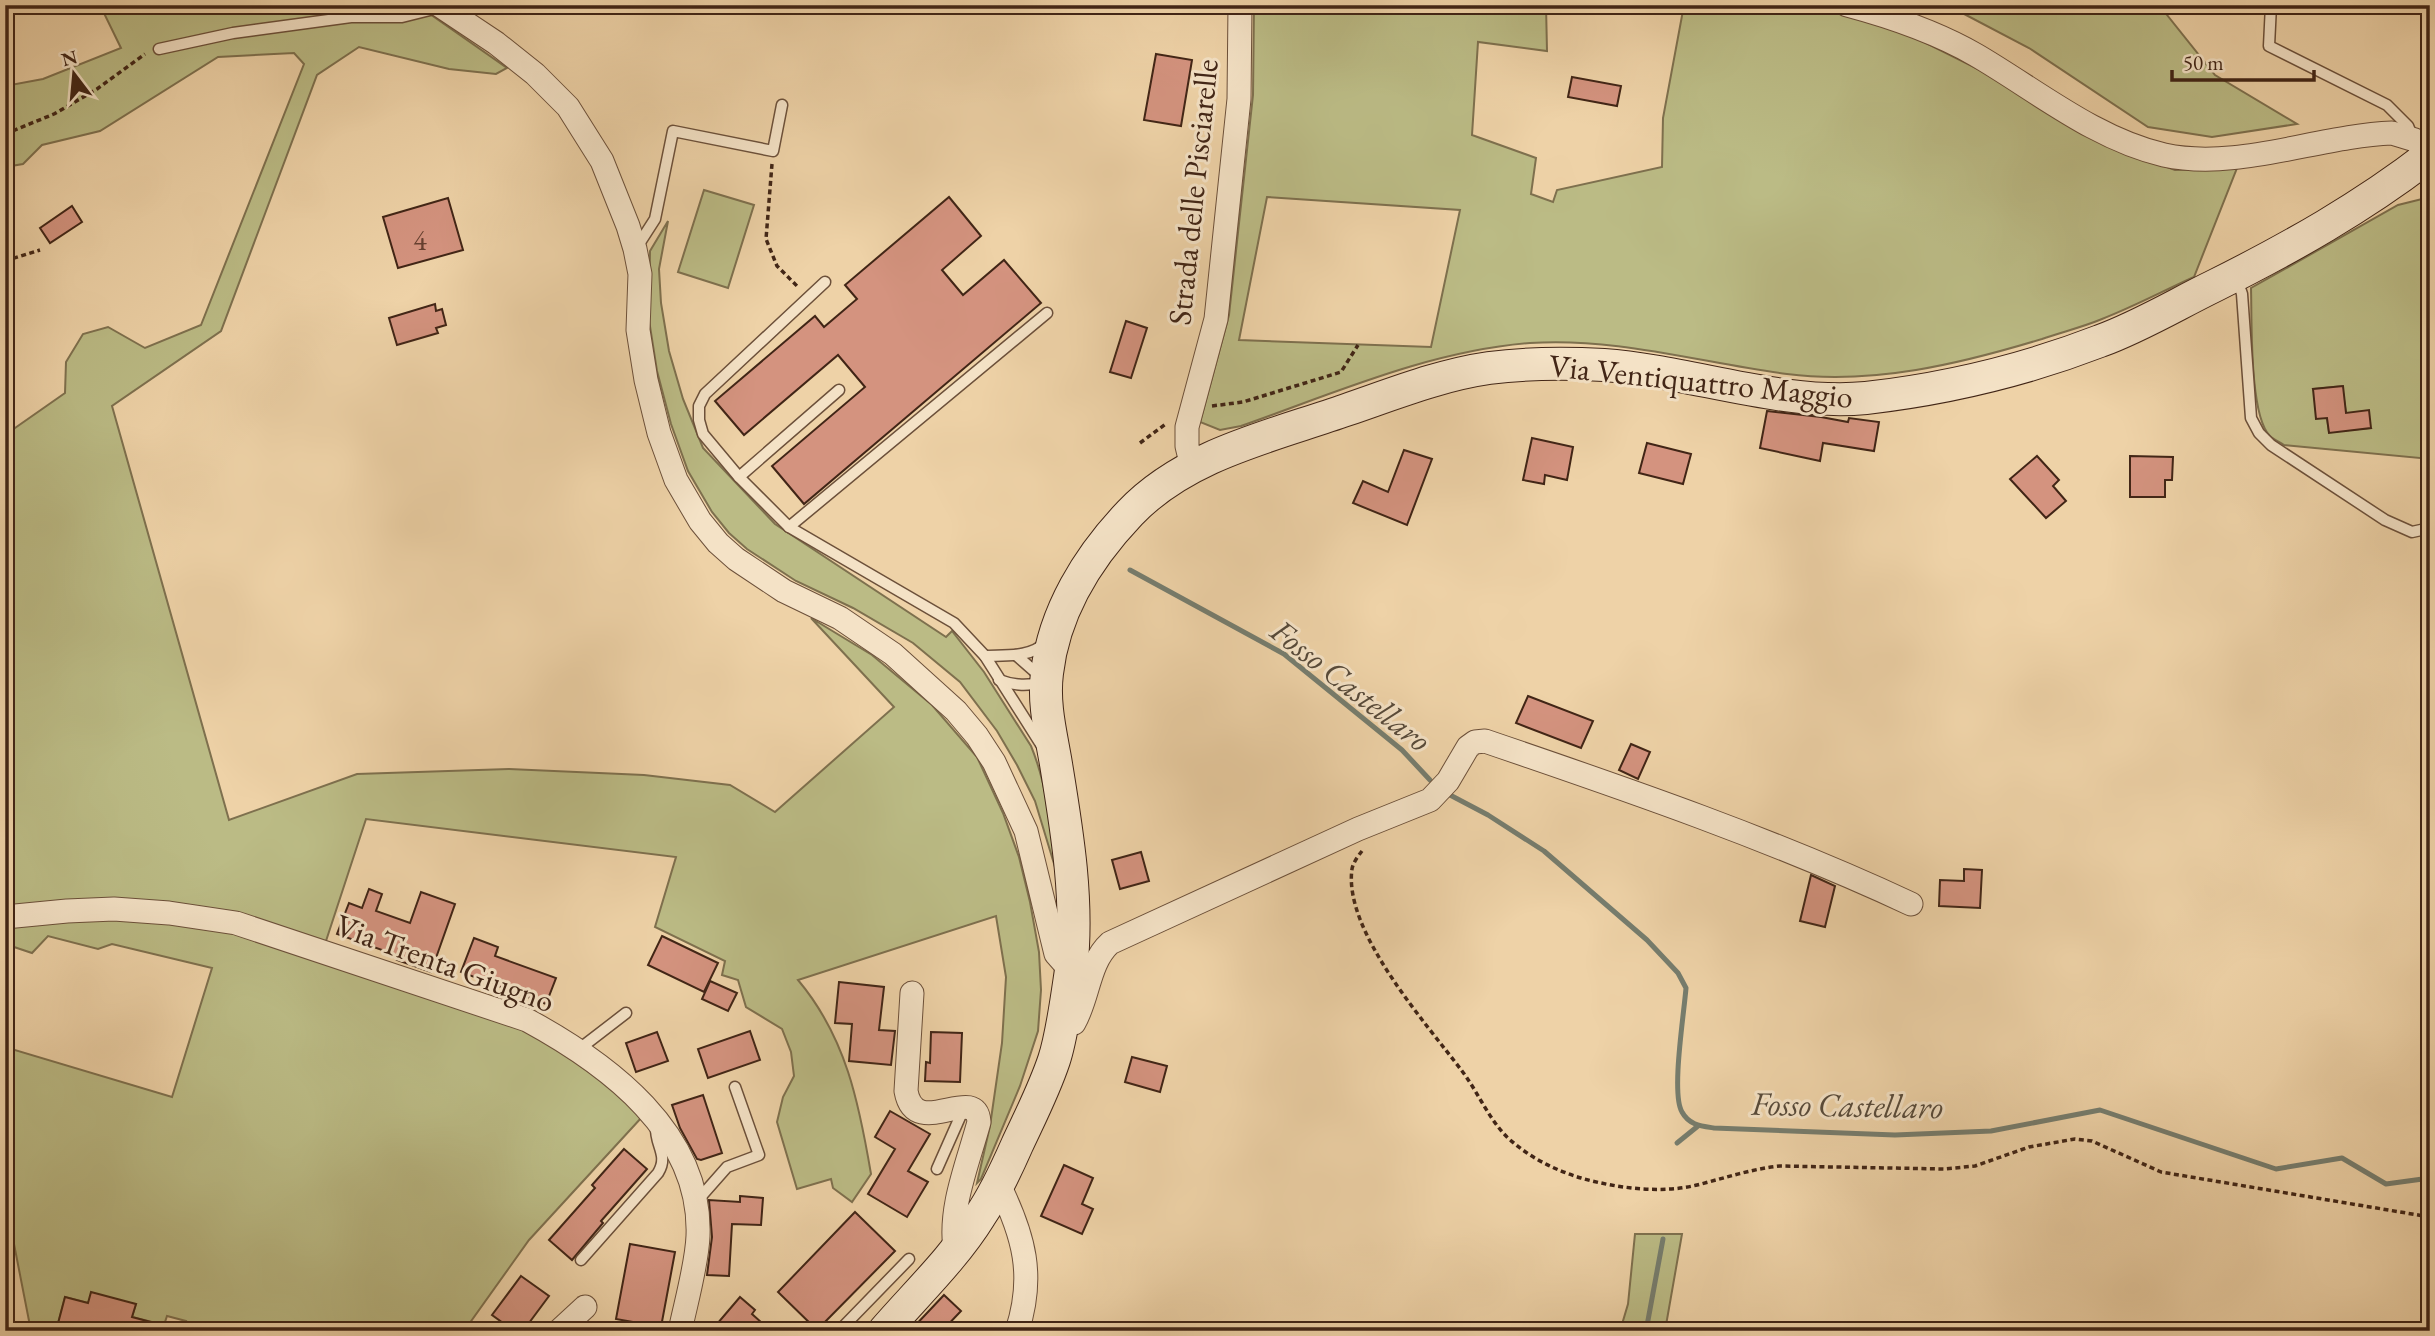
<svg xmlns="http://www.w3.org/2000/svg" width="2435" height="1336" viewBox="0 0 2435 1336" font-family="'EB Garamond',serif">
<rect width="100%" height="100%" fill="#eed2a7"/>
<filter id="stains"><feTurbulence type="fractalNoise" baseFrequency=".00286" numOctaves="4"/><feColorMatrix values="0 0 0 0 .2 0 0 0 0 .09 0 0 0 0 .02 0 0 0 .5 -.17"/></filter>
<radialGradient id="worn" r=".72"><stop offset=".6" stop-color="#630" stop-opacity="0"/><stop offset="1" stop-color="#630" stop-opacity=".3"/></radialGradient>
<!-- green -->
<g fill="#bbbb85" stroke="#7e704e" stroke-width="2" fill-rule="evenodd">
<path d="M100,5h317l90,63 -11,6 -47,-5 -90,-22 -42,28 -96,256 -109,75 117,414 128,-46 152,-5 135,6 86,10 45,27 119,-105 -83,-89 61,37 60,50 45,52 26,56 16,44 11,45 9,50 2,38 -3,41 -18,55 -39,93 -4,4 13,-57 12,-83 4,-66 -10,-61 -198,64c48,57 61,123 73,194l-19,28 -19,-14 -2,-9 -34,10 -20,-67 6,-25 11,-21 -3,-24 -9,-23 -36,-22 -8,-27 -16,-5 3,-14 -70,-34 21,-70 -310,-38 -41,125 -87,-30 -233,-6v-473l60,-42 1,-31 17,-28 25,-7 37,21 56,-23 103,-261 -10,-11 -76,4 -118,74 -58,14 -19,19 -18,3v-81l38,-7 78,-31z"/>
<path d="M1254,5h292l1,46 -69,-9 -6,93 64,23 -5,36 22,8 4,-12 105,-23 1,-49 21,-113h114l84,16 110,55 107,66 76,28 62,-2 -43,109c-31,14 -61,30 -92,42 -19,8 -40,13 -60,20 -82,25 -169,46 -255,35 -85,-11 -171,-37 -257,-31 -101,8 -195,50 -289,83l-21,4 -20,-8 29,-107 24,-220zM1267,197l193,13 -29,137 -192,-7z"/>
<path d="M1947,5h212l56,70 82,49 -85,13 -64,-10 -119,-79z"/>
<path d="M704,190l50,15 -26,83 -50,-16z"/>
<path d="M2430,197v262l-146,-14c-4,-3 -10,-5 -14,-9 -21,-20 -18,-118 -19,-148l147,-83zM2342,386l4,27 24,15 -41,4 -2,-14 -14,-29z"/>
<path d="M668,221l-9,48 2,34 8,48 14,48 20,49 72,76 171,113 6,-6 32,41 47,74c16,39 20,79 24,121l-20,-66 -18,-36 -20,-34 -37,-49 -47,-39 -60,-35 -57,-27 -49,-32 -18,-16 -17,-21 -24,-41 -17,-47 -14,-53 -8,-51 1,-69z"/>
<path d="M99,917l71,5 65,11 256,84 50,20 48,32 53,48 -113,123 -65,91h-281l3,-10 -19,-5 -3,9 -32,-8 4,-13 -48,-1 -23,-6 -9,34h-25l-26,-133v-151l167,50 40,-129 -100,-24 -14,5 -50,-13 -16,17 -27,-9v-16z"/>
<path d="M1635,1234h47l-17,97h-45l8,-27z"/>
</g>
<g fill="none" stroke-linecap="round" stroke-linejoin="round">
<!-- stream -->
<g stroke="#767d6e" stroke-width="5">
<path d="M1130,570l154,84 118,96 28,30"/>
<path d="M1450,795l38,20 56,36 103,89 31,33 8,15c-2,26 -15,106 -4,124 7,13 19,14 32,16l181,7 96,-4 109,-21 176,59 66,-11 44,26 44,-6"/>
<path d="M1677,1143l21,-17"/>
<path d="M1646,1331l17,-92"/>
</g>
</g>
<!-- building -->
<g fill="#d4937f" stroke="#412516" stroke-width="2">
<path d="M1156,54l36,6 -11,66 -37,-6z"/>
<path d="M1572,77l49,9 -4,20 -49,-9z"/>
<path d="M949,197l32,39 -39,34 21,25 41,-35 37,43 -237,201 -32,-38 93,-79 -27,-32 -94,80 -29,-34 100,-85 9,11 33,-28 -12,-14z"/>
<path d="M448,198l15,52 -65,18 -15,-51z"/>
<path d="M72,206l10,16 -32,21 -10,-15z"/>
<path d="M435,304l1,7 6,-2 4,16 -10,3 2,5 -41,12 -8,-27z"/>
<path d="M1126,321l21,7 -16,50 -21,-6z"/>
<path d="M2343,386l3,27 23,-3 2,18 -42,5 -2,-15 -11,1 -3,-30z"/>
<path d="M1767,411l54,6 27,5 1,-4 30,4 -5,29 -51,-8 -3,18 -60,-13z"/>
<path d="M1532,438l41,9 -6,33 -22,-5 -1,9 -21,-4z"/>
<path d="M1647,443l44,11 -8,30 -44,-11z"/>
<path d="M1404,450l28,9 -25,66 -54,-22 10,-22 25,11z"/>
<path d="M2037,456l22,24 -6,6 13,15 -20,17 -36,-39z"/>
<path d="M2130,456l43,1 -1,23h-7v17h-35z"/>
<path d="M1528,696l65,25 -12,27 -65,-25z"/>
<path d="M1631,744l19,8 -12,27 -19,-9z"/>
<path d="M1141,852l8,29 -29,8 -8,-29z"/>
<path d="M1964,869l18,1 -2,38 -41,-2 1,-26 24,1z"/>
<path d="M1811,875l24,11 -10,41 -25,-6z"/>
<path d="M369,889l13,5 -6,17 34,12 11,-31 34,12 -24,68 -34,-12 2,-4 -62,-22 12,-31 13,5z"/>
<path d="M662,936l56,27 -14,29 -56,-27z"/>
<path d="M474,938l24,9 -3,9 61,22 -10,26 -85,-32z"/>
<path d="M710,981l27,12 -9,18 -26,-12z"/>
<path d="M839,982l45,5 -5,43 16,1 -4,34 -42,-4 3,-37 -17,-1z"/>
<path d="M750,1031l10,29 -52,18 -10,-29z"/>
<path d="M657,1032l11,29 -32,11 -10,-29z"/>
<path d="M931,1032l31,1 -2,49 -35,-1 1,-19 4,1z"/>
<path d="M1132,1057l35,9 -7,26 -35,-10z"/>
<path d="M703,1095l19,58 -21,7 -4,-1 -17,-31 -8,-23z"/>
<path d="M890,1111l40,23 -22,37 20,11 -21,35 -39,-23 27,-45 -20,-12z"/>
<path d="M624,1149l23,20 -46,52 2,2 -31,37 -23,-20 46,-52 -3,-3z"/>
<path d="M1064,1165l29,13 -11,26 11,5 -11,25 -41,-18z"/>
<path d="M740,1196l23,2 -2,27 -29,-1 -3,52 -22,-1 5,-38 -3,-37 31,2z"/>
<path d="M855,1212l40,39 -78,79 -39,-38z"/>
<path d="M630,1244l45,8 -14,75 -45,-8z"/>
<path d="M521,1276l28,20 -26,35h-9l-22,-16z"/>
<path d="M91,1292l45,12 -4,13 34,9v5h-110l9,-34 23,6z"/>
<path d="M944,1295l17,16 -19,20h-32z"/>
<path d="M740,1297l15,13 -3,4 19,17h-60z"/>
</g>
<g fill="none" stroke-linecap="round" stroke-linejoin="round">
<!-- lane casing -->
<g stroke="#6c503a" stroke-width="13">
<g id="lane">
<path d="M2271,5l-2,41 118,59 21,21 5,12"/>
<path d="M159,49l74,-16 118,-16h51l40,-10"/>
<path d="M637,247l18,-28 18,-88 100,20 9,-46"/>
<path d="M2237,279l5,15 9,124 8,15 12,12 114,75 27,12 18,-4"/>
<path d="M825,282l-120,112 -6,12v14l4,14 36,43 50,50 165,96 31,33 57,90"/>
<path d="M739,477l100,-87"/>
<path d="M789,527l258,-214"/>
<path d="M1016,655l25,22"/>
<path d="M985,656c20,-1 46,2 61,-14"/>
<path d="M999,680c16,6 29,6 45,2"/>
<path d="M578,1050l48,-37"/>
<path d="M937,1169l27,-61"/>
<path d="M697,1201l30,-34 32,-12 -24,-68"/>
<path d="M581,1260l77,-87c11,-18 -3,-27 -2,-46"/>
<path d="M839,1331l70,-72"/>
</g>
</g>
<!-- street casing -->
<g stroke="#6c503a" stroke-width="25">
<g id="street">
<path d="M439,5l57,38 39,31 33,33 34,54 26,65 7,23 5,25 -2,56 8,50 13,53 17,47 24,41 18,22 18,16 48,32 56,27 53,36 63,57 21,25 17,26 32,69 30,123 15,17"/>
<path d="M1847,5c45,12 89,27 129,50 60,35 119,84 188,100 73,16 154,-19 228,-22l23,7 15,15"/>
<path d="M1192,467l-5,-21v-19l29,-108 23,-220 1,-94"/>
<path d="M5,917l62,-6 47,-2 55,4 67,10 291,97c81,44 175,113 171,216 -1,28 -12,66 -18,95"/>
<path d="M912,993l-6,98c9,51 70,-9 73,31 -11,41 -30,85 -24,127"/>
<path d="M1061,1025l13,-2c15,-26 14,-60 36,-80l248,-114 72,-29 18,-19 20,-34 7,-5 10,-1c144,49 289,99 426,163"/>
<path d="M999,1185c25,51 36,91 18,146"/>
<path d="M559,1331l26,-24"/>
</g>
</g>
<!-- secondary casing -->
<g stroke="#412516" stroke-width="34">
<path id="secondary" d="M884,1331c32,-37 70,-73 96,-115 15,-22 26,-46 37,-71 13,-28 27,-55 37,-85 8,-24 13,-63 17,-90 8,-68 -4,-139 -15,-206 -5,-30 -13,-60 -9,-91 7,-61 41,-116 83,-160 56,-59 142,-77 216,-103 47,-16 94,-35 143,-42 38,-5 77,-5 115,-3 85,6 176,41 262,33 79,-9 159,-28 234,-57 39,-14 77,-37 114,-55 76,-38 149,-79 216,-131"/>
</g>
<!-- path -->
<g stroke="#412516" stroke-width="3.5" stroke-dasharray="5 3.5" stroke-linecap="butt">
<path d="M5,134l49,-20 43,-25 48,-35"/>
<path d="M772,164l-6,75 11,27 22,22"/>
<path d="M5,261l35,-11"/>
<path d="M1212,406l31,-4 98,-30 17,-27"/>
<path d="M1140,443l27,-20"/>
<path d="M1362,851c-4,5 -9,12 -10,18 -9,62 74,154 110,202 16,21 26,47 45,66 20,19 47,33 74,41 35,10 80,16 116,7 28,-7 54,-16 83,-19l164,3 31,-3 54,-19 46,-8 17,2 69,31 269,45"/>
</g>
<!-- lane -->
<use href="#lane" stroke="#f4e2c6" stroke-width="10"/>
<!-- street -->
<use href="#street" stroke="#f4e2c6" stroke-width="23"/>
<!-- secondary -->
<use href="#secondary" stroke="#f4e2c6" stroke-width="32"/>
</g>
<g text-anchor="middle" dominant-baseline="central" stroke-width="6" stroke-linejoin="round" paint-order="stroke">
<!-- number labels -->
<g font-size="28" fill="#664030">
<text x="420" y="240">4</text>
</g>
<!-- street labels -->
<g font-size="32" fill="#412516" stroke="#f4e2c6">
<text transform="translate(1193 192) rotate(-84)">Strada delle Pisciarelle</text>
<text transform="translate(1701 381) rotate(6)">Via Ventiquattro Maggio</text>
<text transform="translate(445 963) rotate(20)">Via Trenta Giugno</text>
</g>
<!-- water labels -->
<g font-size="33" font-style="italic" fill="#574a3a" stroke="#f4e2c6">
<text transform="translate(1351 685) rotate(38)">Fosso Castellaro</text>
<text transform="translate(1847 1105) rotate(1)">Fosso Castellaro</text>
</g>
</g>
<!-- margin -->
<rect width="2435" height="1336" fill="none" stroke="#eed2a7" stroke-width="28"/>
<rect x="7" y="7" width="2421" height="1322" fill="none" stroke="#412516" stroke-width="3.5"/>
<rect x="14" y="14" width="2407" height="1308" fill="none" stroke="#412516" stroke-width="2"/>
<!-- north arrow -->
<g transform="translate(74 74) rotate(344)" stroke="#f4e2c6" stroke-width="5" paint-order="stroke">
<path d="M0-5L12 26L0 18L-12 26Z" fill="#412516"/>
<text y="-10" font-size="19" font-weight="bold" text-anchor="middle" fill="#412516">N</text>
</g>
<!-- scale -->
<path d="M2172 70v10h142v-10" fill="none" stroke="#412516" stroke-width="3.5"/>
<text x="2183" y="70" font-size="21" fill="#412516" stroke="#f4e2c6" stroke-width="5" paint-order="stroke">50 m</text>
<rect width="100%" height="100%" filter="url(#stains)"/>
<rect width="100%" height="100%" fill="url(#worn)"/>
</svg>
